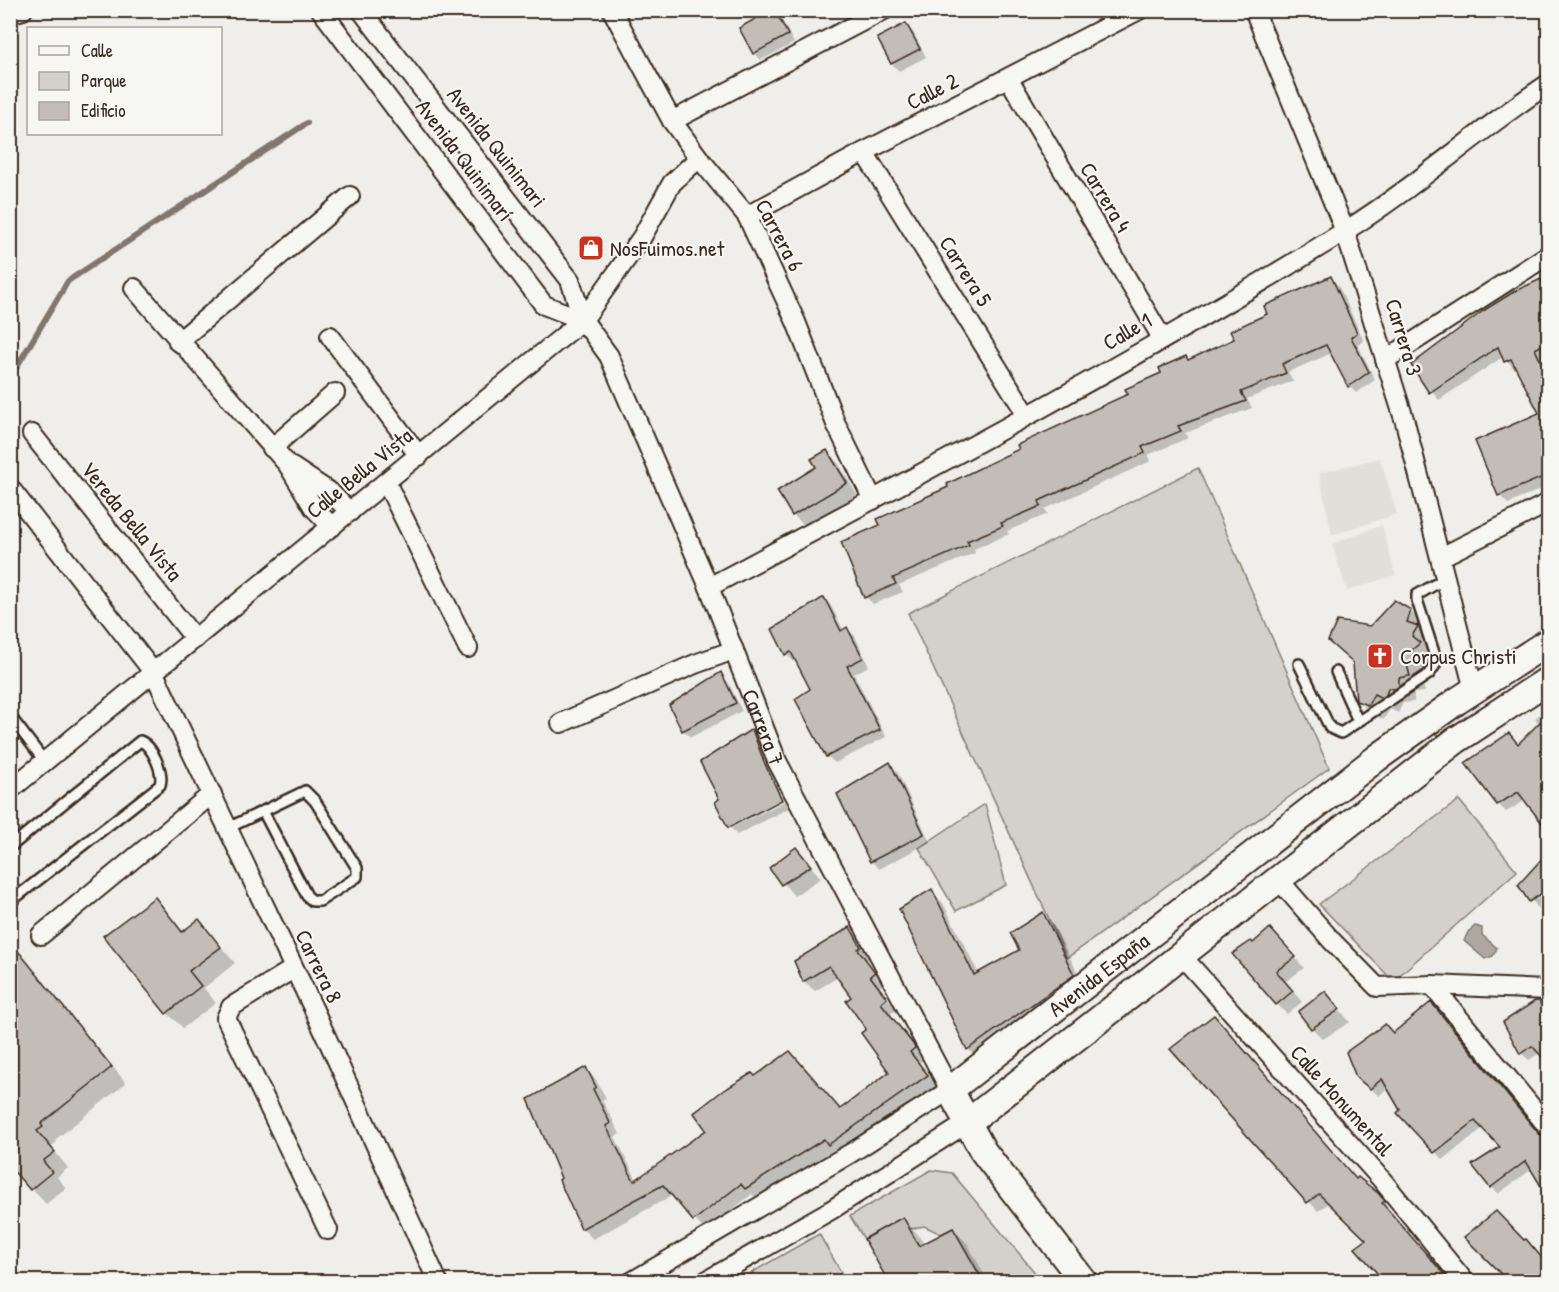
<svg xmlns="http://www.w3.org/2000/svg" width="1559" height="1292" viewBox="0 0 1559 1292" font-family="'Patrick Hand',sans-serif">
<rect width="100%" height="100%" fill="#efeeea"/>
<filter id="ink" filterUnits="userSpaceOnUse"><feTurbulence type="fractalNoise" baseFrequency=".0167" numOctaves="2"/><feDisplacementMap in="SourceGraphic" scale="12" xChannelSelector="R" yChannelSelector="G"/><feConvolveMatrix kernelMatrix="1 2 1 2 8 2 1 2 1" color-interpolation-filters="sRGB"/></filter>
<g filter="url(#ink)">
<!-- built -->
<g fill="#e2dfdb">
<path d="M1380,458l17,56 -65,21 -13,-62z"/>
<path d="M1382,525l13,50 -48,16 -15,-47z"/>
</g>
<!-- green -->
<g fill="#d4d1cc" stroke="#887e75" stroke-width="1.5">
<path d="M1198,468l131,300 -262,190 -159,-345z"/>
<path d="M1459,800l58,71 -124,110 -74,-77z"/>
<path d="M985,804l21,81 -50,26 -37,-63z"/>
<path d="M931,1170l21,3 90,108h-59l-30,-53 -12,6 -17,-8 -14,3 -7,-12 -39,22 -14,-23z"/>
<path d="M819,1234l22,38 -2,9h-102z"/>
</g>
<!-- water -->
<path fill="#afa8a1" stroke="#81766d" stroke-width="1.5" d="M1475,926l7,2v7l15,13 -4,8 -8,3 -21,-18 4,-9z"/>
<!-- shadow -->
<g fill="#0003">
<path d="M773,11l8,7 13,25 -33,17 -7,-7z"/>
<path d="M906,25l7,7 13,25 -27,14 -7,-7 -13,-25z"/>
<path d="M1330,278l8,7 26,56 -6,4 17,35 -19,13 -7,-7 -17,-33 -44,19 5,9 -46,18 5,9 -67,25 3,5 -40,17 3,6 -106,48 3,5 -41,17 2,3 -35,15 1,4 -76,32 4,7 -30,12 -7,-7 16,-72 248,-130 59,-34 47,-21 33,-25z"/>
<path d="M1541,281l7,6v66l-5,2 5,14v117l-40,18 -8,-8 -23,-54 64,-28 -24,-46 -3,1 -10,-13 -65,44 -26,-34z"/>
<path d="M827,452l11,11 19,32 -52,31 -12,-11z"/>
<path d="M824,598l7,8 13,25 3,-2 8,7 14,30 -15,8 32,63 -51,26 -8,-7 -15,-66 -15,-30 -3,2 -8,-8z"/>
<path d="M1410,611l16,16 7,16 -6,9 8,8 -9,7 6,9 -10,5 3,11 -11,1v9l-11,1 -5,10 -8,-4 -6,10 -10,-3 -16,-16 -3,-35 -26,-24z"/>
<path d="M721,674l7,8 14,29 -51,26 -8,-7z"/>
<path d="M1548,709v119l-22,-28 -20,12 -8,-8 21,-58 21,-21 -5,-7z"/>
<path d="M752,731l8,7 24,60 -54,30 -13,-26 4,-2z"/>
<path d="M890,764l7,7 33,71 -51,27 -8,-8z"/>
<path d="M785,801l4,7 -52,27 -6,-7z"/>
<path d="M796,849l25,29 -27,18 -23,-28z"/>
<path d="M1548,854v48l-9,7 -19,-23z"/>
<path d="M931,891l12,12 36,71 42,-23 22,-37 11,12 31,61 -106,74 -11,-12z"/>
<path d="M155,899l29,33 15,-11 36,42 -31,25 12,15 -33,25 -16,-15z"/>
<path d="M850,929l11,11 10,18 -4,2 18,24 -6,3 18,23 -7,4 33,42 2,3 -6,4 18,23 -97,68 -5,-5 -79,49 -4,-4 -47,37 -32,-36 -80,44 -10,-10 -22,-49 25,-111 10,11 10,18 -4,2 18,34 -5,3 22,43 71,-50 47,-52 86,32 50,-38 -38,-75 -15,-20 -23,14 -11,-10z"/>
<path d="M1280,940l24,28 -19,14 17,20 -15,12 -10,-10 -24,-59z"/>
<path d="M10,941l116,142 -71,57 2,2 -6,5 17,21 -11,9 9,11 -20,16 -28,-31 -8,5z"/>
<path d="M1325,993l25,29 -27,17 -11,-11z"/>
<path d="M1538,1002l4,4h6v56l-8,-9 -11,7 -8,-7z"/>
<path d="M1393,1035l155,104v59l-16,-29 -34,25 -7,-7 11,-39 -19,-20 -40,32 -44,-47 3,-2 -14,-24 -9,9 -14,-12z"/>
<path d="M1172,1049l205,146 73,87h-64l-29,-34 11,-8 -39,-37 -11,8z"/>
<path d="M903,1219l15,15 6,11 29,-16 15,15 20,38h-115l12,-8z"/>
<path d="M1466,1237l58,5 9,6 15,19v15h-39z"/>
</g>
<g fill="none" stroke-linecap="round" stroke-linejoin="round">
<!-- stream -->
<path stroke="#81766d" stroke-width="6" d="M10,378l58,-97 239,-158"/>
</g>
<!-- building -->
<g fill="#c2bdb7" stroke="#3b2a1e" stroke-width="1.5">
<path d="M771,10h4l13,25 -35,19 -14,-26z"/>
<path d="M906,23l14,26 -29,15 -14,-26z"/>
<path d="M1331,276l26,57 -6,4 18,35 -21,15 -22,-42 -44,19 4,9 -45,19 5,9 -68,25 3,5 -39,16 3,6 -106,48 2,5 -40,17 2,3 -36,15 2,4 -76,33 3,6 -32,14 -23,-56 39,-17 -3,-6 71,-32 -1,-3 72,-35 -2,-4 111,-51 -3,-5 36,-16 -2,-5 27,-12 2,4 46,-21 -4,-8 37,-17 -3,-8z"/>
<path d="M1541,279l7,13v50l-13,7 13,28v98l-50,21 -23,-55 64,-28 -28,-54 -7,3 -6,-15 -69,46 -18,-28 72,-54 32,-20z"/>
<path d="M827,450l20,33 -55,33 -15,-25 39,-24 -5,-8z"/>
<path d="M824,597l17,34 6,-4 16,31 -16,8 33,64 -54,27 -31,-58 15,-10 -19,-37 -6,3 -13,-26z"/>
<path d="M1394,600l17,10 -4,12 11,4 -6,10 8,7 -9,8 7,9 -11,5 3,11 -11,2v8l-4,3 -7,-1 -2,7 -4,3 -8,-4 -6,11 -12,-4 -3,-38 -25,-22 9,-20 33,5z"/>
<path d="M721,672l15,31 -54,28 -13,-26z"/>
<path d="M1548,714v117l-30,-39 -21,13 -32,-42 44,-30 9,11z"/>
<path d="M752,729l12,33 18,38 -54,28 -13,-26 4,-3 -19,-37z"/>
<path d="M890,762l34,72 -54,28 -33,-68z"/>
<path d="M796,847l15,19 -30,19 -12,-17z"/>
<path d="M1548,852v37l-19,13 -11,-17z"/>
<path d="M932,889l42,86 45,-25 -9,-17 33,-21 31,63 -107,75 -68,-141z"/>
<path d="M155,897l27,35 17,-13 22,28 -32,24 12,15 -35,28 -63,-78z"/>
<path d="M850,927l11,20 -3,2 17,23 -5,4 17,22 -6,5 32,41 2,4 -5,4 18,23 -100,70 -4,-6 -79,50 -4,-5 -48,37 -30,-36 -82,44 -22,-49 2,-2 -33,-79 58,-32 10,20 -3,2 17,34 -4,3 28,55 72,-51 -12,-17 27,-21 31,-19 3,3 35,-25 50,58 49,-37 -28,-39 5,-4 -20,-28 5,-4 -22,-31 -26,16 -9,-21z"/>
<path d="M1270,928l26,29 -20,14 17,20 -17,14 -44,-51 19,-13 2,2z"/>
<path d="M10,941l102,126 -71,57 2,3 -6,4 18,21 -12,9 9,11 -22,18 -20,-23z"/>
<path d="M1325,991l15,18 -29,20 -13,-17z"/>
<path d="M1535,1001h4l9,17v45l-16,-17 -12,8 -17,-32z"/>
<path d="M1431,1002l108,132 9,4v60l-22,-37 -36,27 -18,-23 28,-18 -25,-26 -41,32 -37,-40 3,-3 -18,-31 -12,10 -14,-12 -10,-25 39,-28 8,9z"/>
<path d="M1214,1015l142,164 2,-2 20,16 7,8 -3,2 68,78h-66l-29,-33 11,-8 -47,-46 -12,9 -137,-154z"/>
<path d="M1496,1211l28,29 2,-1 22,26v16h-40l-44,-44z"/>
<path d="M903,1217l16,29 34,-18 30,53h-95l-24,-42z"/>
</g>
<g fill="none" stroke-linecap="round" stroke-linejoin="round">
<!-- lane casing -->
<g stroke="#3b2a1e" stroke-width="14">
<g id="lane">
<path d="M1299,664l31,64 11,5 88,-59 6,-9v-9l-18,-56v-5l29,-17"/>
<path d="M1336,672l22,49"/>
<path d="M10,716l35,46"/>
<path d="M228,828l77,-37 10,10 42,67v9l-37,24h-7l-6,-5 -44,-85"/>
<path d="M10,847l130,-106c12,4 24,31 20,44l-150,117"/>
</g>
</g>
<!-- street casing -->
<g stroke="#3b2a1e" stroke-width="22">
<g id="street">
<path d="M321,10l223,295 39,15"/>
<path id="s1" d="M361,10l209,270 13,40 26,36 100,231 68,174 173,329 -99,63 -220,129"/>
<path d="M612,10l60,111 27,37 48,58 49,106 40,102 37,76"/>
<path d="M1254,10l91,221 60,191 69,268"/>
<path d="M10,14l13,-4"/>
<path d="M1009,79l153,259"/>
<path d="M672,121l212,-111"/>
<path d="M864,152l163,263"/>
<path d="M747,216l117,-64 275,-142"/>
<path d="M134,288l154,177 26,43 18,19"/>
<path d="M330,336l89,120"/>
<path d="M178,342l172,-146"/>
<path d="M1385,360l163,-105"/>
<path d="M32,434l163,205"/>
<path d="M272,448l63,-55"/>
<path d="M292,467l39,26 19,19"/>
<path d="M386,482l82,166"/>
<path d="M10,488l144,185 160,337 124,272"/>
<path d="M1441,557l107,-54"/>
<path d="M709,587c214,-114 430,-228 636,-356 71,-44 133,-101 203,-147"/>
<path d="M561,723l134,-59 39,-14"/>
<path d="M10,790l573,-470 59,-83 30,-54 27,-25"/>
<path d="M1278,879l54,62 45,46 55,-2 116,5"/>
<path d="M41,935l171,-141"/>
<path d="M1180,954l202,226 83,102"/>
<path d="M293,969l-62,38 -5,11 102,212"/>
<path d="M1432,985l116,142"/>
<path d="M704,1282l127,-72 136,-87"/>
</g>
</g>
<!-- secondary casing -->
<g stroke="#3b2a1e" stroke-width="30">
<g id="secondary">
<path d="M967,1123l488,-382 93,-61"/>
<path id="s2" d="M1084,1282l-101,-131 -33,-61 427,-332 80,-57 91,-59"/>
</g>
</g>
<!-- lane -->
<use href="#lane" stroke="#f6f6f2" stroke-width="9"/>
<!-- street -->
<use href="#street" stroke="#f6f6f2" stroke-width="18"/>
<!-- secondary -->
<use href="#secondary" stroke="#f6f6f2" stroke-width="26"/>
</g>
</g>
<!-- icons -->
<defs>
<g id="shop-square" transform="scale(1.35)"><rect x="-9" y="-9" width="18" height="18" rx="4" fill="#c8321e" stroke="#f6f6f2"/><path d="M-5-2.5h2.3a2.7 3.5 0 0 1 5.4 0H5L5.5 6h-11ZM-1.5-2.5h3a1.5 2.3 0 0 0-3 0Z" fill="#fff"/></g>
<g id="church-square" transform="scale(1.35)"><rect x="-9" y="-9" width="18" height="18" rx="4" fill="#c8321e" stroke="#f6f6f2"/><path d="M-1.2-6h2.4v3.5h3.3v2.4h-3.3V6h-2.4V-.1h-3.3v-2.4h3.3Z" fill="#fff"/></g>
</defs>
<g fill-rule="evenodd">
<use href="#shop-square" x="591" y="248"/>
<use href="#church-square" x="1380" y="656"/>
</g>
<g text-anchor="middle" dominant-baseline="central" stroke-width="4.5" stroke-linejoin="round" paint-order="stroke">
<!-- street labels -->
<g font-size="22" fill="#3b2a1e" stroke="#f6f6f2">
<text transform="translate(932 91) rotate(-27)">Calle 2</text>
<text transform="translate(497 147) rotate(52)">Avenida Quinimari</text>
<text transform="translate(465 160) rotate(53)">Avenida Quinimarí</text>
<text transform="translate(1106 197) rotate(59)">Carrera 4</text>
<text transform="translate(780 235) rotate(62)">Carrera 6</text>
<text transform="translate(966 271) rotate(58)">Carrera 5</text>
<text transform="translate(1127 331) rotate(-30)">Calle 1</text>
<text transform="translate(1404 337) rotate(73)">Carrera 3</text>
<text transform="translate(359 473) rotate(-39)">Calle Bella Vista</text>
<text transform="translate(132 521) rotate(51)">Vereda Bella Vista</text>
<text stroke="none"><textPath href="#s1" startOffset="830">Carrera 7</textPath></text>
<text transform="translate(319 966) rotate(64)">Carrera 8</text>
<text stroke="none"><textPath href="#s2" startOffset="423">Avenida España</textPath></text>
<text transform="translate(1342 1100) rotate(48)">Calle Monumental</text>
</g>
<!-- poi labels -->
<g font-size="22" fill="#3b2a1e" stroke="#f6f6f2" text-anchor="start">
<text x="610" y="248">NosFuimos.net</text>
<text x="1400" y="656">Corpus Christi</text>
</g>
</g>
<!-- margin -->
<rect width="1559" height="1292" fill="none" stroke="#f6f6f2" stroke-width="36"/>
<rect x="18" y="18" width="1523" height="1256" fill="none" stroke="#3b2a1e" stroke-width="2" filter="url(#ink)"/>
<!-- legend -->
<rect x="27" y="27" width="195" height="108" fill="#f6f6f2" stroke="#aba49d" stroke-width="1.5"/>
<rect x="39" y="46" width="30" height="9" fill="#f6f6f2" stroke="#aba49d" stroke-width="1.5"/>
<text x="81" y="57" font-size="18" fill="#3b2a1e">Calle</text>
<rect x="39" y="72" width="30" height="18" fill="#d4d1cc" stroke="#aba49d" stroke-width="1.5"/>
<text x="81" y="87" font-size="18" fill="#3b2a1e">Parque</text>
<rect x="39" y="102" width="30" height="18" fill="#c2bdb7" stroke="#aba49d" stroke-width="1.5"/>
<text x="81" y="117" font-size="18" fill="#3b2a1e">Edificio</text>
</svg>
